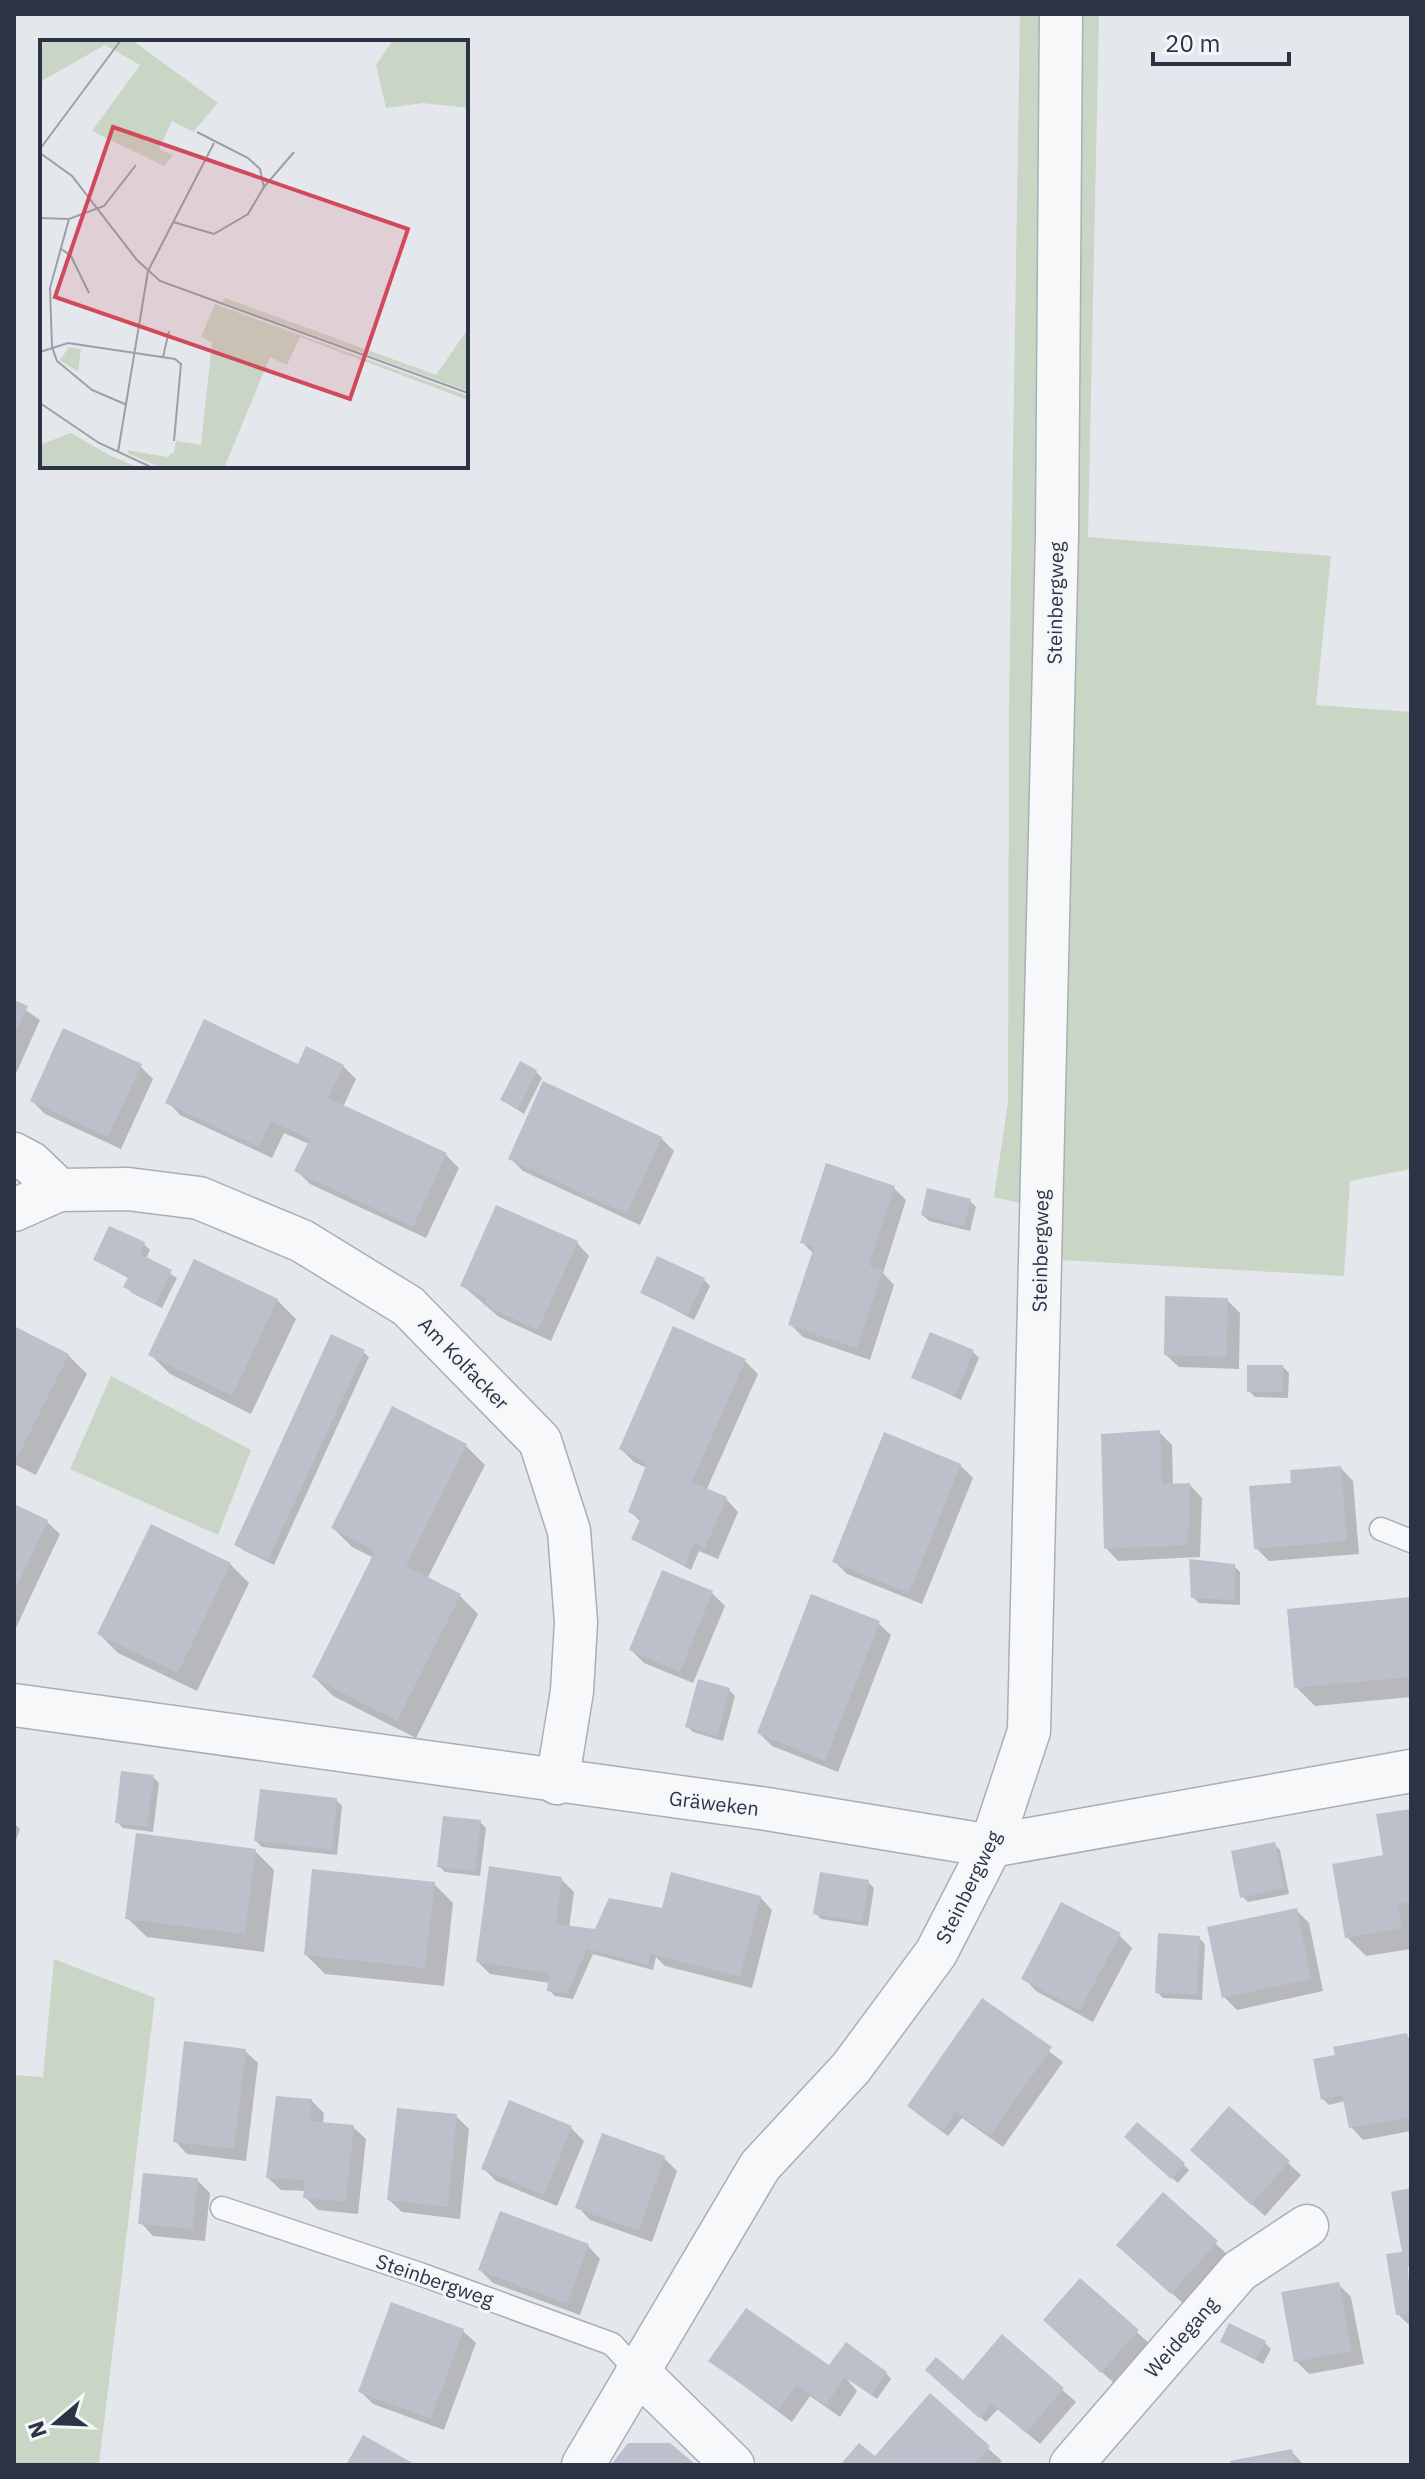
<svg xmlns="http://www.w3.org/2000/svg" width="1425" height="2479" viewBox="0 0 1425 2479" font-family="'IBM Plex Sans',sans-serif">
<rect width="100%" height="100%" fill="#e4e7ec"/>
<!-- green -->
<g fill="#c9d6c5">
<path d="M1020,14h26l-14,1192 -38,-9 14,-95 1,-400z"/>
<path d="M1074,14h25l-11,523 243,19 -15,149 95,7v457l-61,12 -6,95 -282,-16 -3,-49z"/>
<path d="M111,1376l140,74 -33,85 -148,-66z"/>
<path d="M54,1959l101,39 -56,467h-85v-390l29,2z"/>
</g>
<!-- shadow -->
<g fill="#0003">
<path d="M14,1002l26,18 -26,58z"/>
<path d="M140,1066l13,13 -32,70 -76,-35 -13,-13z"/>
<path d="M299,1066h44l13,13 -13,28 103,48 13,13 -33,70 -116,-54 -13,-13 12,-27 -25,-11 -12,25 -92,-43 -12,-13z"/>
<path d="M536,1072l6,6 -18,36 -22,-14z"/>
<path d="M661,1138l13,13 -34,74 -117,-54 -13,-13z"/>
<path d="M894,1188l12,12 -23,73 11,12 -24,75 -67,-23 -13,-13 24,-70 -12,-12z"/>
<path d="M970,1201l6,6 -6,24 -41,-10 -6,-6z"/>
<path d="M577,1243l12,13 -38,85 -52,-24 -36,-31z"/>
<path d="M144,1244l6,6 -4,9 31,19 -15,30 -30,-15 -6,-6 4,-8 -35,-19z"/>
<path d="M704,1280l6,6 -16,34 -51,-27z"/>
<path d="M277,1300l19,19 -45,95 -81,-40 -19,-19z"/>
<path d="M1227,1300l13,13 -1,56 -60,-2 -13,-12z"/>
<path d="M14,1328l54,27 19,19 -51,101 -22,-11z"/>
<path d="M363,1352l6,5 -95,208 -31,-15 -6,-6z"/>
<path d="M973,1352l6,6 -18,42 -48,-23z"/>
<path d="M745,1361l13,13 -52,117 20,8 12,13 -20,47 -19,-8 -8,19 -58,-31 8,-17 -11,-11 17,-43 -13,-6 -13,-13z"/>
<path d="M1283,1367l6,6 -1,25 -33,-1 -6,-6z"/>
<path d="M393,1409l73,37 19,19 -58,114 32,16 19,19 -62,124 -83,-42 -19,-19 60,-119 -22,-11 -19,-19z"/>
<path d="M1159,1432l13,13 1,40h17l12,13 -2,59 -82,4 -12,-13z"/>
<path d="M960,1465l13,13 -51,126 -75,-30 -13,-13z"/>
<path d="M1341,1468l12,13 6,73 -90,7 -13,-13z"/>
<path d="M14,1506l33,16 13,12 -46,98z"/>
<path d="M230,1564l19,19 -52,108 -79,-38 -19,-19z"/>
<path d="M1234,1566l6,6v33l-41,-2 -6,-6z"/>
<path d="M712,1593l13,13 -32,77 -49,-20 -13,-13z"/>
<path d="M1411,1600v97l-96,9 -19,-19z"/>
<path d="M878,1623l13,12 -53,137 -66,-26 -13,-13z"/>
<path d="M729,1690l6,6 -12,45 -30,-9 -6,-6z"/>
<path d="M153,1777l6,6 -6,49 -30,-4 -6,-6z"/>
<path d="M336,1800l6,6 -5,49 -75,-8 -6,-6z"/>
<path d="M1411,1811v138l-45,7 -19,-19z"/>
<path d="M480,1822l6,6 -6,48 -35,-4 -6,-6z"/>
<path d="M14,1823l6,6 -6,16z"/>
<path d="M1274,1844l6,6 9,44 -41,8 -6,-6z"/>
<path d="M255,1851l19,19 -10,82 -117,-15 -20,-19z"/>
<path d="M561,1879l13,13 -5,36 28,4 64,-22 99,-13 12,13 -20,78 -87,-22 -9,-9 -3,13 -60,-16 -20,45 -18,-3 -6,-6 1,-7 -60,-9 -12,-12z"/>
<path d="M868,1882l6,6 -6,38 -47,-7 -6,-6z"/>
<path d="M434,1884l19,19 -9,83 -119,-12 -19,-19z"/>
<path d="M1296,1910l13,13 14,68 -86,19 -13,-13z"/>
<path d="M1119,1935l13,13 -39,74 -57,-31 -12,-13z"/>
<path d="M1199,1938l6,6 -3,56 -39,-2 -6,-6z"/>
<path d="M983,2001l80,61 -60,85 -41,-29 -14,18 -33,-24z"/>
<path d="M1406,2035l5,5v91l-48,9 -12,-13 -6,-26 -16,4 -6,-6z"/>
<path d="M245,2051l13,12 -12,98 -59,-7 -12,-13z"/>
<path d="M311,2100l13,13 -1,11 30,3 13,12 -8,75 -40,-4 -13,-13 1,-6 -25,-1 -13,-12z"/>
<path d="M456,2116l13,13 -9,90 -58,-7 -13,-12z"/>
<path d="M571,2128l13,13 -27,65 -61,-25 -13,-13z"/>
<path d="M1132,2143l51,21 6,6 -11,13z"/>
<path d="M664,2158l13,13 -25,71 -62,-22 -12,-13z"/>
<path d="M1205,2163h83l13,12 -36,41z"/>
<path d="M197,2180l13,13 -5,48 -52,-5 -12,-13z"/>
<path d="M1411,2190v85l-2,-10h-4l6,62 -13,-13z"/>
<path d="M1163,2195l66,61 -44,49 -54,-48z"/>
<path d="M588,2246l12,13 -20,56 -87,-32 -13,-13z"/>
<path d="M1080,2281l70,63 -35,40 -57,-52z"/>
<path d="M1338,2284l13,13 13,67 -55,10 -13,-13z"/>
<path d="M463,2331l13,12 -32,87 -71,-26 -13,-13z"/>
<path d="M1002,2337l74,65 -36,42 -42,-35 -12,13 -53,-46 38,13z"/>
<path d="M1222,2342l43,1 6,6 -8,15z"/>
<path d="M711,2361l175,12 5,6 -14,20 -31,-21 11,13 -17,26 -30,-21 -18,26z"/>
<path d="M930,2396l72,65 -4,4h-155l32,-6z"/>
<path d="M1291,2451l13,14h-72z"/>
</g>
<!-- building -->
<g fill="#bbc0ca">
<path d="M14,1000l14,6 -14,31z"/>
<path d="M204,1019l94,45 8,-18 38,19 -16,33 119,55 -34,74 -119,-56 16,-32 -39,-18 -12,26 -94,-44z"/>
<path d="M63,1028l79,36 -34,73 -78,-36z"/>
<path d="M520,1061l17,9 -19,39 -18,-9z"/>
<path d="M543,1081l119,56 -35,77 -119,-55z"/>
<path d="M826,1163l69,23 -26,79 14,5 -26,78 -69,-23 26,-78 -14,-4z"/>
<path d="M927,1188l44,11 -7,27 -43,-11z"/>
<path d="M496,1205l82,36 -40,89 -54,-25 3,-7 -27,-12z"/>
<path d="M109,1226l36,16 -5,12 32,16 -16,34 -33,-17 6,-11 -36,-16z"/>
<path d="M657,1256l48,22 -17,37 -48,-22z"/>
<path d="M194,1259l84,40 -46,97 -84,-41z"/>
<path d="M1165,1296l63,2 -1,59 -63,-2z"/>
<path d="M14,1326l55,28 -52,104 -3,-2z"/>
<path d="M673,1326l73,33 -54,123 35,15 -22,51 -11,-5 -9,23 -54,-27 10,-21 -13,-6 19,-49 -28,-14z"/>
<path d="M930,1332l44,18 -19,46 -44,-18z"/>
<path d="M331,1334l34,16 -97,210 -34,-15z"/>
<rect x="1247" y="1365" width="36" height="27"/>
<path d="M392,1406l75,38 -61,122 55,28 -64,127 -85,-44 63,-126 -44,-23z"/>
<path d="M1160,1430l2,54 28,-1 -2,62 -84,4 -3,-115z"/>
<path d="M884,1432l77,32 -52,129 -77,-31z"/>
<path d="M1341,1466l6,75 -93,8 -5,-63 42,-3 -1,-13z"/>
<path d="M14,1504l34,16 -34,72z"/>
<path d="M151,1524l80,39 -53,110 -81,-39z"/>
<path d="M1189,1559l46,5v36l-44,-2z"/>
<path d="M662,1570l51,21 -33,81 -51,-22z"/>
<path d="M811,1594l69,27 -55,140 -68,-28z"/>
<path d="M1411,1597v80l-117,11 -7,-79z"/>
<path d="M698,1679l32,9 -13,48 -32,-9z"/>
<path d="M121,1771l33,4 -7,52 -32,-4z"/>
<path d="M260,1789l77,9 -5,52 -78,-9z"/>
<path d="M1411,1809v93l-13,2 4,24 -57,10 -13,-74 51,-9 -7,-41z"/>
<path d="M443,1816l38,4 -6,51 -38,-4z"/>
<path d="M136,1833l120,16 -11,85 -120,-15z"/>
<path d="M1275,1842l9,46 -44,10 -9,-47z"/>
<path d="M489,1866l73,11 -6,47 39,5 14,-31 53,10 9,-36 90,24 -21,81 -90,-23 -2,11 -61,-16 -20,45 -20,-3 2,-18 -73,-11z"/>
<path d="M312,1869l123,13 -10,86 -121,-13z"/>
<path d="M820,1872l49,8 -7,42 -49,-8z"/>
<path d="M1061,1902l60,31 -41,77 -59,-31z"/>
<path d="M1297,1908l14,71 -89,19 -15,-71z"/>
<path d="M1158,1933l42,3 -3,59 -42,-2z"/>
<path d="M982,1998l70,49 -62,89 -34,-24 -14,19 -35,-25z"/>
<path d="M1407,2033l4,21v63l-62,11 -7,-33 -21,5 -8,-41 22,-4 -2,-8z"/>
<path d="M184,2041l62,8 -12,100 -61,-7z"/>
<path d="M276,2096l36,3 -2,22 44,4 -8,77 -43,-4 2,-18 -39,-2z"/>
<path d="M509,2100l63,26 -28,69 -63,-26z"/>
<path d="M1229,2106l61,55 -39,44 -61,-55z"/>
<path d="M397,2108l60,6 -9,93 -61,-7z"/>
<path d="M1137,2122l48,41 -14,16 -47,-42z"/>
<path d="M602,2133l63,23 -26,75 -64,-23z"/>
<path d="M143,2173l55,5 -5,51 -55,-5z"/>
<path d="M1411,2188v78l-3,1 3,46 -15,2 -10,-61 16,-2 -11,-60z"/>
<path d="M1163,2192l55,49 -47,53 -55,-49z"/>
<path d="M500,2211l89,33 -22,60 -89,-34z"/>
<path d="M1080,2278l59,52 -38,43 -58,-53z"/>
<path d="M1339,2282l13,69 -58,11 -13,-70z"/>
<path d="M391,2302l73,27 -33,90 -73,-27z"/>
<path d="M746,2308l83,57 17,-23 41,30 -16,23 -26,-18 -19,28 -30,-20 -17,25 -71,-49z"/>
<path d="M1229,2323l37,18 -10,19 -36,-18z"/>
<path d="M1002,2334l62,54 -38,45 -35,-29 -12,14 -54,-48 11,-13 27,23z"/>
<path d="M930,2393l60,53 -16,19h-134l19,-22 16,13z"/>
<path d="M363,2435l53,30h-70z"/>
<path d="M628,2443h42l26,22h-85z"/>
<path d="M1292,2449l3,16h-65v-4z"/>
</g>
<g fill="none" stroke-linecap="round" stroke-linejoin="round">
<!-- service casing -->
<g stroke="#a9aeb7" stroke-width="25">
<g id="service">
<path d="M1381,1529l30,12"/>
<path d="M222,2208l198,66 192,70 25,27"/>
</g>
</g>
<!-- minor casing -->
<g stroke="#a9aeb7" stroke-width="45">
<g id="minor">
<path d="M14,1154l17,9 28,27"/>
<path d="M14,1210l45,-20 69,-1 71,9 103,43 106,65 132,135 29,90 7,91 -4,69 -15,92"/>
<path d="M14,1705l753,104 224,37 420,-75"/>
<path d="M637,2371l96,94"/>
<path d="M583,2465l177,-299 91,-98 85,-115 55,-107 38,-115 28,-1196 4,-521"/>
<path d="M1071,2465l168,-194 68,-45"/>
</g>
</g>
<!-- service -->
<use href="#service" stroke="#f7f8fa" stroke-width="22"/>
<!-- minor -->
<use href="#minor" stroke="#f7f8fa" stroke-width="42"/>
</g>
<g text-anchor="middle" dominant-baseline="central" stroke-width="6" stroke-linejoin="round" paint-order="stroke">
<!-- street labels -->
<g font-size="20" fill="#2b3445" stroke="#f4f6f9">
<text transform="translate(1055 603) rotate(-89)">Steinbergweg</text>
<text transform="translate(1040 1251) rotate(-89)">Steinbergweg</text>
<text transform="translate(464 1363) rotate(46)">Am Kolfacker</text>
<text transform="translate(714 1803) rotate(7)">Gräweken</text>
<text transform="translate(968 1887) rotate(-64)">Steinbergweg</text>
<text transform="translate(435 2280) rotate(19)">Steinbergweg</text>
<text transform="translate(1181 2337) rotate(-49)">Weidegang</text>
</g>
</g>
<!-- overview -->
<g transform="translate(40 40)">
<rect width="428" height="428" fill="#e4e7ec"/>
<path d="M0,0h92l86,63 -25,29 -21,-11 -13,28 14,6 -9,11 -72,-35 48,-66 -35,-20 -65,37zM353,0h75v68l-45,-5 -37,5 -10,-43zM185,258l211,77 32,-46v62l-246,-89zM175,264l253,92v4l-168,-63 -13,28 -17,-8 -46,111h-62l-33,-14 -2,-4 40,7 7,-5 2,-11 25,4 11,-103 -11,-5zM29,307l12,2 -3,23 -18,-12zM31,393l38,22 31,13h-100v-23z" fill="#c9d6c5"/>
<path fill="none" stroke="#9a9fa9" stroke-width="2" d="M0,109l81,-109M0,113l32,23 65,84 23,21 308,112M224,147l30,-35M0,178l29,1 35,-13 32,-41M29,179l-19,69 2,59 5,14 35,29 35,15M133,182l41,12 34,-20 16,-27 -4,-18 -12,-11 -51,-26M20,208l11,8 18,37M0,312l28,-9 107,16 6,5 -7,77M123,317l6,-26M0,363l59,40 54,25M78,412l30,-181 66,-128"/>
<path fill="#d1495b" fill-opacity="0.15" stroke="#d1495b" stroke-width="4" d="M73,87l295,102 -58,170 -295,-102z"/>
<rect width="428" height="428" fill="none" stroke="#2b3445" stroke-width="4"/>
</g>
<!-- border -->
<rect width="1425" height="2479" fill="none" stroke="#2b3445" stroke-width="32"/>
<!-- north arrow -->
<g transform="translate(56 2423) rotate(251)" stroke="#f4f6f9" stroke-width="6" paint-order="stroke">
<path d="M0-6L14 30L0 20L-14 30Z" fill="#2b3445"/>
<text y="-12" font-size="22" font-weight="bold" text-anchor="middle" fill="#2b3445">N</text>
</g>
<!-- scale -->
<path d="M1153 52v12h136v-12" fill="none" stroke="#2b3445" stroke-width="4"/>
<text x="1165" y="52" font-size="24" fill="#2b3445" stroke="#f4f6f9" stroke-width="6" paint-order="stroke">20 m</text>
</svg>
